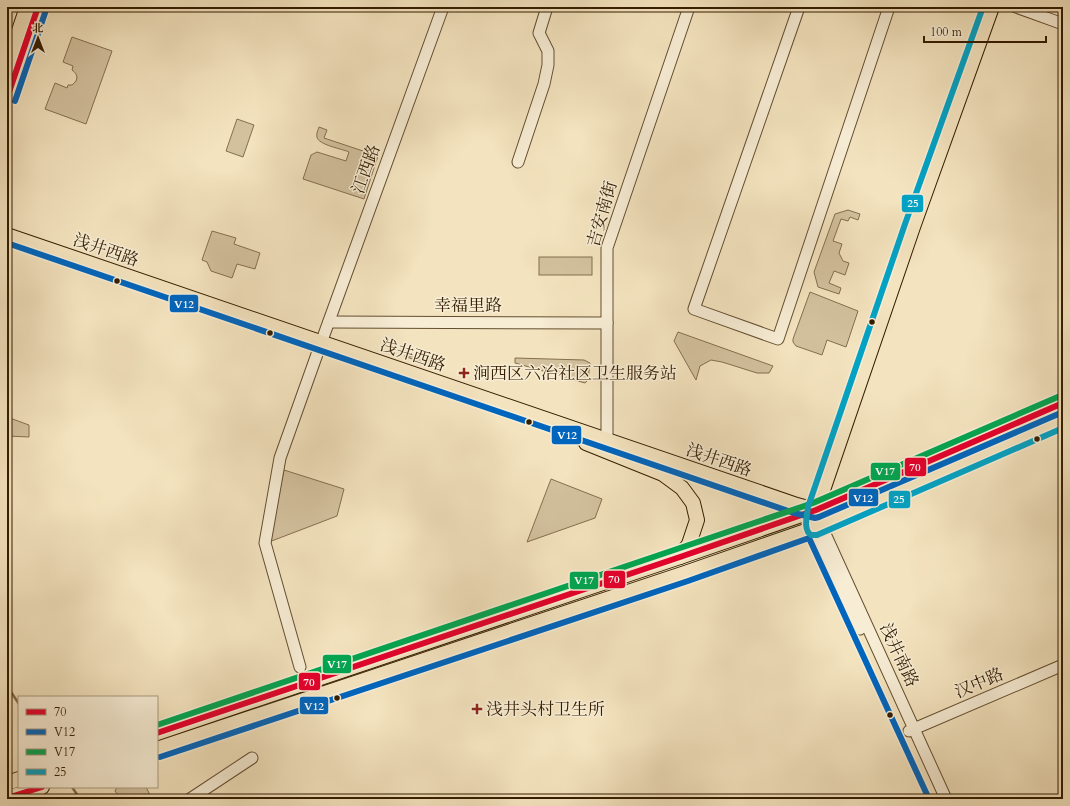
<svg xmlns="http://www.w3.org/2000/svg" width="1070" height="806" viewBox="0 0 1070 806" font-family="Cardo,'Noto Serif SC',serif">
<rect width="100%" height="100%" fill="#f3e3be"/>
<filter id="stains"><feTurbulence type="fractalNoise" baseFrequency=".005" numOctaves="4"/><feColorMatrix values="0 0 0 0 .2 0 0 0 0 .09 0 0 0 0 .02 0 0 0 .5 -.17"/></filter>
<radialGradient id="worn" r=".72"><stop offset=".6" stop-color="#630" stop-opacity="0"/><stop offset="1" stop-color="#630" stop-opacity=".3"/></radialGradient>
<!-- green -->
<g fill="#d3c19e" stroke="#846f4f">
<path d="M72,37l40,14 -26,73 -41,-15 10,-26 12,5 1,-3h4c7,-5 6,-11 0,-15l1,-4 -10,-4z"/>
<path d="M237,119l17,6 -11,32 -17,-6z"/>
<path d="M319,127l8,3 -3,8 54,18 -14,43 -61,-20 8,-24 6,-3 29,9 3,-9c-6,-3 -31,-7 -32,-15 -1,-3 1,-7 2,-10z"/>
<path d="M848,210l12,4 -2,6 -8,-3 -2,4 -7,-2 -8,22 9,3 -3,9 4,8 6,2 -4,12 -11,-4 -5,12 12,5 -2,6 -21,-7 -4,-15 21,-58z"/>
<path d="M212,231l24,7 -2,6 26,9 -5,16 -18,-5 -5,14 -21,-7 -4,-9 -5,-2z"/>
<rect x="539" y="257" width="53" height="18"/>
<path d="M810,292l48,19 -12,36 -19,-7 -5,15 -26,-9 -3,-4v-3z"/>
<path d="M678,332l95,34 -4,7h-12l-35,-11 -11,-2 -11,6 -4,14 -22,-39z"/>
<path d="M404,356l40,1 -4,12z"/>
<path d="M515,358l69,2 6,3 -2,17 -3,3 -70,-20z"/>
<path d="M7,417l22,8v12l-22,-1z"/>
<path d="M284,470l60,19 -7,27 -68,26z"/>
<path d="M551,479l51,20 -7,19 -68,24z"/>
<path d="M117,787h29l6,12h-31l-6,-8z"/>
</g>
<g fill="none" stroke-linecap="round" stroke-linejoin="round">
<!-- stream -->
<g stroke="#806c4b" stroke-width="2.5">
<path d="M7,686l12,18"/>
<path d="M72,787l8,12"/>
</g>
<!-- minor casing -->
<g stroke="#644e30" stroke-width="13">
<g id="minor">
<path d="M799,7l-105,302 84,30 111,-332"/>
<path d="M1016,7l47,17"/>
<path d="M518,162l26,-78 4,-19v-14l-9,-18 8,-26"/>
<path d="M329,322l278,1"/>
<path d="M607,441v-193l82,-241"/>
<path d="M821,525l125,274"/>
<path d="M814,528l5,13 41,88"/>
<path d="M300,667l-35,-124 15,-85 41,-115 122,-336"/>
<path d="M909,731l154,-66"/>
<path d="M190,799l62,-41"/>
</g>
</g>
<!-- major casing -->
<g stroke="#341d00" stroke-width="16">
<g id="major">
<path d="M7,66l20,-59"/>
<path d="M7,98l31,-91"/>
<path d="M7,235l790,270 18,5"/>
<path d="M586,443l77,31 19,14 11,15 4,17 -8,24 -9,13"/>
<path d="M815,515l1,-5 7,-20 90,-263 79,-220"/>
<path d="M157,733l523,-176 136,-47 247,-107"/>
<path d="M157,749l528,-176 129,-45 249,-109"/>
<path d="M7,783l12,-4"/>
<path d="M7,798l35,-11"/>
</g>
</g>
<!-- minor -->
<use href="#minor" stroke="#f7edd5" stroke-width="11"/>
<!-- major -->
<use href="#major" stroke="#f3e3be" stroke-width="14"/>
<!-- bus-1 casing -->
<g stroke="#f7edd5" stroke-width="9">
<g id="bus-1">
<path d="M7,98l31,-91"/>
<path d="M157,733l523,-176 136,-47 247,-107"/>
<path d="M7,798l35,-11"/>
</g>
</g>
<!-- bus-2 casing -->
<g stroke="#f7edd5" stroke-width="9">
<g id="bus-2">
<path d="M15,101l31,-91"/>
<path d="M7,243l787,270 21,5 4,-1 244,-105"/>
<path d="M160,757l528,-176 121,-43 120,261"/>
</g>
</g>
<!-- bus-3 casing -->
<g stroke="#f7edd5" stroke-width="9">
<path id="bus-3" d="M157,725l520,-176 136,-46 247,-107"/>
</g>
<!-- bus-4 casing -->
<g stroke="#f7edd5" stroke-width="9">
<path id="bus-4" d="M983,7l-78,217 -97,283c-1,9 -5,23 3,28h6l246,-107"/>
</g>
<!-- bus-1 -->
<use href="#bus-1" stroke="#e4002b" stroke-width="6"/>
<!-- bus-2 -->
<use href="#bus-2" stroke="#0065bd" stroke-width="6"/>
<!-- bus-3 -->
<use href="#bus-3" stroke="#00a651" stroke-width="6"/>
<!-- bus-4 -->
<use href="#bus-4" stroke="#03a2c4" stroke-width="6"/>
</g>
<!-- markers -->
<g fill="#341d00" stroke="#f7edd5" stroke-width="1.5">
<circle cx="117" cy="281" r="3.5"/>
<circle cx="872" cy="322" r="3.5"/>
<circle cx="270" cy="333" r="3.5"/>
<circle cx="529" cy="422" r="3.5"/>
<circle cx="1037" cy="439" r="3.5"/>
<circle cx="337" cy="698" r="3.5"/>
<circle cx="890" cy="715" r="3.5"/>
</g>
<g fill="#8f2418" stroke="#f7edd5" stroke-width="1.5">
<path d="M462 367h4v4h4v4h-4v4h-4v-4h-4v-4h4z"/>
<path d="M475 703h4v4h4v4h-4v4h-4v-4h-4v-4h4z"/>
</g>
<g text-anchor="middle" dominant-baseline="central" stroke-width="3" stroke-linejoin="round" paint-order="stroke">
<!-- street labels -->
<g font-size="17" fill="#341d00" stroke="#f7edd5">
<text transform="translate(366 169) rotate(-70)">江西路</text>
<text transform="translate(602 214) rotate(-74)">吉安南街</text>
<text transform="translate(106 250) rotate(19)">浅井西路</text>
<text x="468" y="305">幸福里路</text>
<text transform="translate(413 355) rotate(19)">浅井西路</text>
<text transform="translate(719 460) rotate(19)">浅井西路</text>
<text transform="translate(899 655) rotate(65)">浅井南路</text>
<text transform="translate(979 683) rotate(-23)">汉中路</text>
</g>
<!-- poi labels -->
<g font-size="17" fill="#341d00" stroke="#f7edd5" text-anchor="start">
<text x="473" y="373">涧西区六冶社区卫生服务站</text>
<text x="486" y="709">浅井头村卫生所</text>
</g>
</g>
<g stroke="#f7edd5" stroke-width="1.5">
<rect x="901" y="194" width="23" height="19" rx="4" fill="#03a2c4"/>
<rect x="169" y="294" width="30" height="19" rx="4" fill="#0065bd"/>
<rect x="551" y="425" width="31" height="20" rx="4" fill="#0065bd"/>
<rect x="904" y="457" width="23" height="20" rx="4" fill="#e4002b"/>
<rect x="870" y="462" width="31" height="19" rx="4" fill="#00a651"/>
<rect x="848" y="488" width="31" height="19" rx="4" fill="#0065bd"/>
<rect x="888" y="490" width="23" height="19" rx="4" fill="#03a2c4"/>
<rect x="603" y="570" width="23" height="19" rx="4" fill="#e4002b"/>
<rect x="569" y="571" width="30" height="19" rx="4" fill="#00a651"/>
<rect x="322" y="654" width="30" height="20" rx="4" fill="#00a651"/>
<rect x="298" y="672" width="23" height="19" rx="4" fill="#e4002b"/>
<rect x="299" y="696" width="30" height="19" rx="4" fill="#0065bd"/>
</g>
<g font-size="11" text-anchor="middle" font-weight="bold" fill="#fff">
<text x="913" y="207">25</text>
<text x="184" y="308">V12</text>
<text x="567" y="439">V12</text>
<text x="915" y="471">70</text>
<text x="885" y="475">V17</text>
<text x="863" y="502">V12</text>
<text x="899" y="503">25</text>
<text x="614" y="583">70</text>
<text x="584" y="584">V17</text>
<text x="337" y="668">V17</text>
<text x="309" y="686">70</text>
<text x="314" y="710">V12</text>
</g>
<!-- margin -->
<rect width="1070" height="806" fill="none" stroke="#f3e3be" stroke-width="24"/>
<rect x="8" y="8" width="1054" height="790" fill="none" stroke="#341d00" stroke-width="2"/>
<rect x="12" y="12" width="1046" height="782" fill="none" stroke="#341d00"/>
<!-- legend -->
<rect x="18" y="696" width="140" height="92" fill="#f7edd5" stroke="#a99a80"/>
<rect x="26" y="709" width="20" height="6" fill="#e4002b" stroke="#a99a80"/>
<text x="54" y="716" font-size="12" fill="#341d00">70</text>
<rect x="26" y="729" width="20" height="6" fill="#0065bd" stroke="#a99a80"/>
<text x="54" y="736" font-size="12" fill="#341d00">V12</text>
<rect x="26" y="749" width="20" height="6" fill="#00a651" stroke="#a99a80"/>
<text x="54" y="756" font-size="12" fill="#341d00">V17</text>
<rect x="26" y="769" width="20" height="6" fill="#03a2c4" stroke="#a99a80"/>
<text x="54" y="776" font-size="12" fill="#341d00">25</text>
<!-- north arrow -->
<g transform="translate(38 38)" stroke="#f7edd5" stroke-width="3" paint-order="stroke">
<path d="M0-3L7 15L0 10L-7 15Z" fill="#341d00"/>
<text y="-6" font-size="11" font-weight="bold" text-anchor="middle" fill="#341d00">北</text>
</g>
<!-- scale -->
<path d="M924 36v6h122v-6" fill="none" stroke="#341d00" stroke-width="2"/>
<text x="930" y="36" font-size="12" fill="#341d00" stroke="#f7edd5" stroke-width="3" paint-order="stroke">100 m</text>
<rect width="100%" height="100%" filter="url(#stains)"/>
<rect width="100%" height="100%" fill="url(#worn)"/>
</svg>
